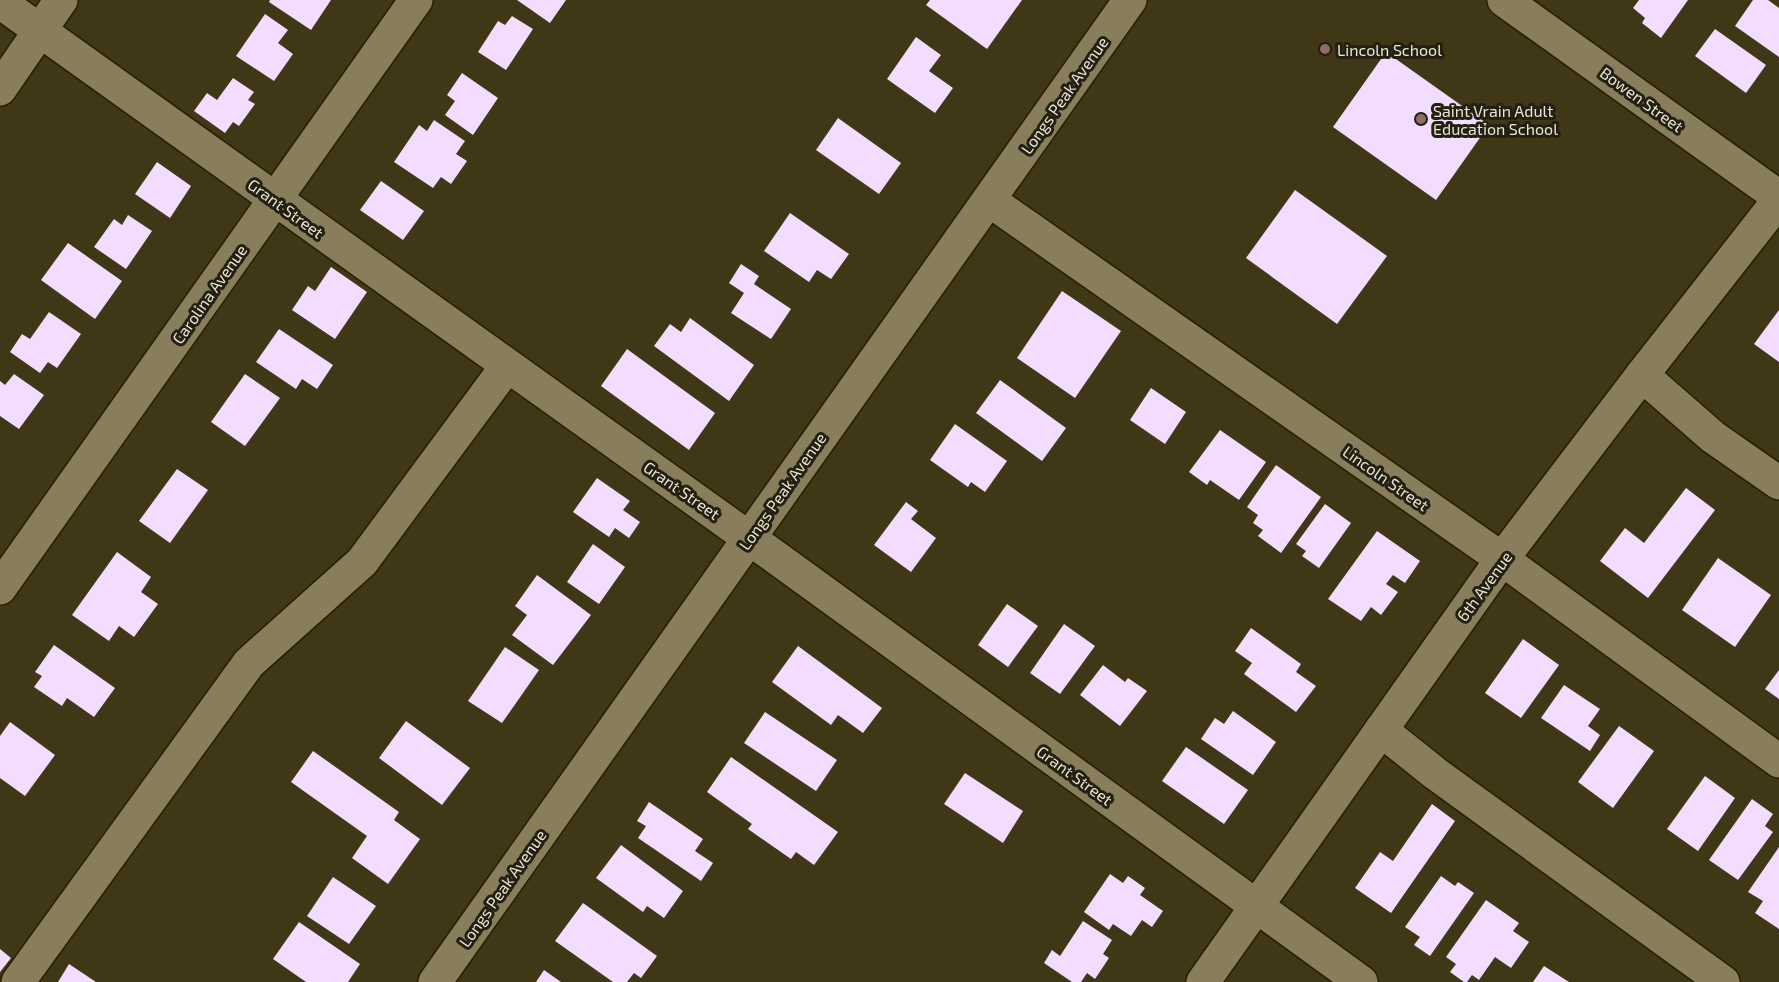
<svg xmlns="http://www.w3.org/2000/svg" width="1779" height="982" viewBox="0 0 1779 982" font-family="'Exo 2',sans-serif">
<rect width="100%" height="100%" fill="#403717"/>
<!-- building -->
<g fill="#f3ddff">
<path d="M270,0h61l-20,30 -42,-28z"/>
<path d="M517,0h49l-16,23z"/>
<path d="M930,0h92l-35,49 -61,-44z"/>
<path d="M1639,0h49l-27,38 -19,-15 3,-5 -12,-10z"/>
<path d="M1753,0h15l11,8v49l-44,-31z"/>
<path d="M265,14l23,16 -10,13 15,11 -19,27 -38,-25z"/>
<path d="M512,16l21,13 -27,41 -28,-18 20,-31 7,4z"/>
<path d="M1715,29l51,36 -20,28 -51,-37z"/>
<path d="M916,37l25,18 -12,16 24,17 -18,25 -48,-34z"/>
<path d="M1386,52l103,73 -53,75 -103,-73z"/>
<path d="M462,73l36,25 -25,37 -28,-20 10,-14 -8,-6z"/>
<path d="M233,78l21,14 -6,8 7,4 -16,22 -6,-4 -8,11 -31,-22 13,-18 10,7z"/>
<path d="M838,118l63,45 -22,31 -63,-44z"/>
<path d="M434,120l31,21 -9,13 11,7 -16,23 -10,-7 -8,11 -39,-26 25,-37 8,6z"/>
<path d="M157,162l34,24 -21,32 -35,-24z"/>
<path d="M381,181l43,30 -21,29 -43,-30z"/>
<path d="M1295,190l92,66 -50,68 -91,-66z"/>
<path d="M790,213l59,41 -18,25 -14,-9 -8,12 -45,-31z"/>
<path d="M128,215l24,16 -26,38 -32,-22 20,-28 8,6z"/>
<path d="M68,243l54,38 -27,38 -54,-39z"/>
<path d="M741,264l18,12 -5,8 37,25 -20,30 -40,-26 13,-20 -15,-10z"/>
<path d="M331,267l36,25 -32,47 -43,-29 16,-24 7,5z"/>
<path d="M1062,291l59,40 -46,67 -58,-40z"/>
<path d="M1779,310v52l-25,-18z"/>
<path d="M49,312l32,22 -24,34 -9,-6 -8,11 -30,-21 12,-18 8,5z"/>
<path d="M690,318l64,47 -25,36 -75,-55 16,-22 11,8z"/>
<path d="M279,329l54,36 -16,24 -15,-10 -6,10 -40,-27z"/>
<path d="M627,349l88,64 -26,37 -88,-64z"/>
<path d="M14,374l30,21 -25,34 -19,-13v-35l5,4z"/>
<path d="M245,374l35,24 -35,48 -34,-24z"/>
<path d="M1000,380l66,48 -24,33 -66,-48z"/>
<path d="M1151,388l35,24 -21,32 -35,-24z"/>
<path d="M955,424l52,37 -22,31 -14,-10 -3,5 -38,-27z"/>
<path d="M1220,430l46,32 -27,38 -29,-20 -3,5 -18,-13z"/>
<path d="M1276,465l45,32 -40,56 -23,-17 5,-6 -10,-7 5,-8 -11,-8z"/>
<path d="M177,469l31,21 -38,53 -31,-22z"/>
<path d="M597,478l33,23 -7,9 17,12 -11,16 -14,-10 -6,9 -36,-25z"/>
<path d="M1686,488l29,22 -67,88 -48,-37 25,-33 19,15z"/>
<path d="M906,502l12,9 -7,8 25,19 -25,34 -37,-27z"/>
<path d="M1325,504l26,19 -32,45 -17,-12 4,-5 -10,-7z"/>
<path d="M1377,531l43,30 -15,22 -12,-8 -7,9 12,8 -17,23 -10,-8 -10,14 -33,-22z"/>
<path d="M593,544l32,23 -26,37 -32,-22z"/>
<path d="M117,552l34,25 -10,15 17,12 -24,33 -15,-11 -10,15 -37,-26z"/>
<path d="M1718,558l53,37 -36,52 -53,-37z"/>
<path d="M537,575l54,40 -38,50 -41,-30 15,-20 -12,-9z"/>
<path d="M1007,604l31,22 -30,41 -30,-22z"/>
<path d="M1064,624l31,22 -35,48 -30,-21z"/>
<path d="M1251,628l50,36 -5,8 20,14 -20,26 -52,-38 8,-11 -17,-12z"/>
<path d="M1523,639l36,26 -38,53 -36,-25z"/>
<path d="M54,645l61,43 -21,29 -27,-19 -5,8 -28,-19 8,-11 -7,-4z"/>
<path d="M798,646l84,62 -19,25 -25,-18 -7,10 -59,-43z"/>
<path d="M505,647l34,23 -37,53 -34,-22z"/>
<path d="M1103,665l22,17 3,-4 19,13 -27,35 -40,-31z"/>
<path d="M1779,670v29l-14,-10z"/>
<path d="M1564,685l36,24 -12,17 12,9 -10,16 -49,-33z"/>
<path d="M1233,711l43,31 -23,33 -52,-36 14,-21 9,6z"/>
<path d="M765,712l72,48 -21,31 -72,-48z"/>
<path d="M406,721l64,47 -28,37 -63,-47z"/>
<path d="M10,722l45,33 -30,41 -25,-18v-42z"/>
<path d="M1619,726l35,25 -41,57 -35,-26z"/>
<path d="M1186,747l62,43 -24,34 -62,-43z"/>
<path d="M313,751l86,61 -5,8 26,19 -32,45 -36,-26 15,-22 -76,-54z"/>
<path d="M731,757l107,75 -24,33 -18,-13 -5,7 -43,-30 4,-5 -45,-32z"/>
<path d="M965,773l58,38 -20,32 -59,-39z"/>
<path d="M1705,776l30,22 -37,53 -31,-22z"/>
<path d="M1752,799l21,15 -8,12 8,6 -35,48 -29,-20z"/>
<path d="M649,802l54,37 -8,12 18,12 -12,18 -63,-43 8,-12 -9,-5z"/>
<path d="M1432,804l23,17 -64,92 -36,-25 25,-36 13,9z"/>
<path d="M621,845l62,46 -19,27 -17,-12 -4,6 -47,-34z"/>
<path d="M1779,847v82l-24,-16 8,-12 -15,-9z"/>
<path d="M1110,874l13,9 5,-7 17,12 -5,7 23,16 -11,16 -10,-7 -11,16 -18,-12 -4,6 -25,-18z"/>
<path d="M1441,876l14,10 3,-4 16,11 -44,63 -16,-11 6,-8 -15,-10z"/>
<path d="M333,877l43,29 -27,38 -42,-28z"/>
<path d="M1486,900l33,23 -6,8 16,11 -18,26 -16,-11 -16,23 -7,-5 -5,7h-3l-14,-10 6,-8 -10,-7z"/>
<path d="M583,903l74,53 -16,22 -7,-5 -7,9h-14l-58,-41z"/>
<path d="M1083,921l29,19 -9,14 6,4 -14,21 -8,-6 -6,9h-9l-28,-19 8,-13 8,6z"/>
<path d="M299,922l61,42 -12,18h-42l-33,-23z"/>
<path d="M0,949l11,9 -11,14z"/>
<path d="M69,964l27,18h-38z"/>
<path d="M1544,966l25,16h-36z"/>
<path d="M544,970l17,12h-25z"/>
</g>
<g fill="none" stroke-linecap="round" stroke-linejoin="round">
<!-- minor casing -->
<g stroke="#271e00" stroke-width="36">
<g id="minor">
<path d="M1504,0l275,197"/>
<path d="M0,2l774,554 587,426"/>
<path d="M0,89l61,-89"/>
<path d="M989,200l513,359 277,202"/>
<path d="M1642,375l71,62 66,46"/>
<path d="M0,588l416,-588"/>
<path d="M1381,730l55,44 287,208"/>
<path d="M18,982l231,-319 113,-101 145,-196"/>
<path d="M435,982l695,-982"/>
<path d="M1203,982l299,-423 140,-184 137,-175"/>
</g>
</g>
<!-- minor -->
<use href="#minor" stroke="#887e5c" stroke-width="33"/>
</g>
<!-- markers -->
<g fill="#8d6e63" stroke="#231f11" stroke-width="2">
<circle cx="1325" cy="49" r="6"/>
<circle cx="1421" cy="119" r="6"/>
</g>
<g text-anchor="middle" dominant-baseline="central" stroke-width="6" stroke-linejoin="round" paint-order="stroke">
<!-- poi labels -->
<g font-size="16" fill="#eae4d2" stroke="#231f11" text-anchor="start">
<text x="1337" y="49">Lincoln School</text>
<text x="1433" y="110">Saint Vrain Adult<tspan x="1433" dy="18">Education School</tspan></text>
</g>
<!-- street labels -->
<g font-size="16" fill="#eae4d2" stroke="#231f11">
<text transform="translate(1064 95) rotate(-55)">Longs Peak Avenue</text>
<text transform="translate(1642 99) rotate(36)">Bowen Street</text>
<text transform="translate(286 208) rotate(36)">Grant Street</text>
<text transform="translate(209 294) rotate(-55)">Carolina Avenue</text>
<text transform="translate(1386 478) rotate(35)">Lincoln Street</text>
<text transform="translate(682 490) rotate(35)">Grant Street</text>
<text transform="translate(782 491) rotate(-55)">Longs Peak Avenue</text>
<text transform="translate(1484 586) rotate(-54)">6th Avenue</text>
<text transform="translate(1075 775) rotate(36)">Grant Street</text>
<text transform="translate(502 888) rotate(-55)">Longs Peak Avenue</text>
</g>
</g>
</svg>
